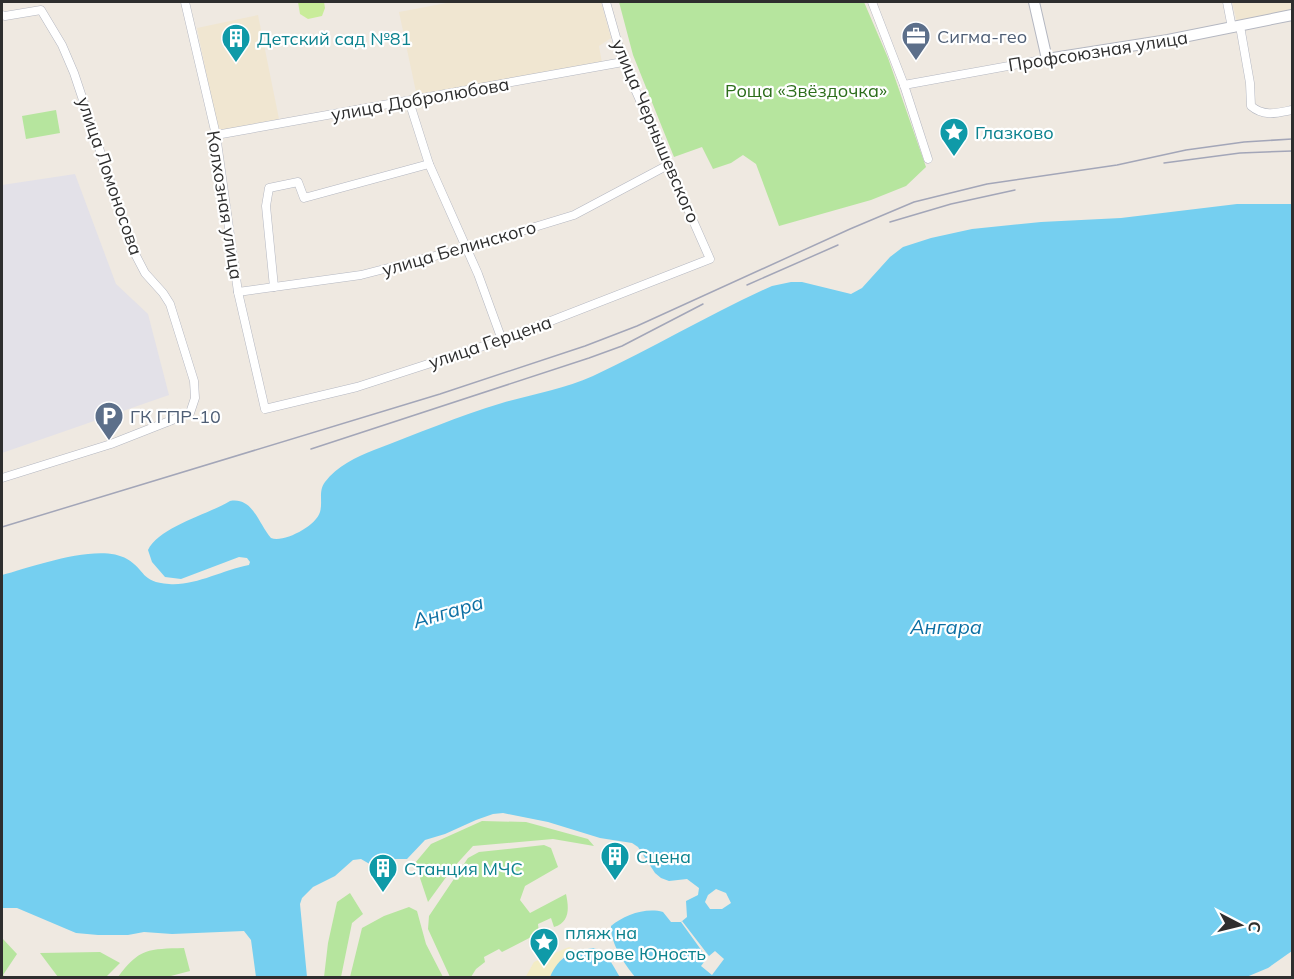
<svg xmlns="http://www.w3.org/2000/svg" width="1294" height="979" viewBox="0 0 1294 979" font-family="Mulish,sans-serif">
<rect width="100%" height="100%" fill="#efe9e1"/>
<!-- industrial -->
<path fill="#e3e1e8" d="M75,174l41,110 32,30 21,81 -167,58v-268z"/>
<!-- education -->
<g fill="#f0e6d1">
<path d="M452,2h149l10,36 -12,8 3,17 -170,31 -16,-2 -17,-80z"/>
<path d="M1232,2h60v8l-55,12z"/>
<path d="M258,15l21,104 -61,12 -21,-103z"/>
</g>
<!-- green -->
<g fill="#b6e59e">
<path d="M619,2h245l24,56 38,109 -20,19 -35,14 -92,26 -23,-62 -13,-9 -12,8 -18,6 -11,-22 -28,10 -41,-102z"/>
<path d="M56,110l4,23 -34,6 -4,-23z"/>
<path d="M482,821l44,1 62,17 6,7 -41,-7 -80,7 -21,23 -24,33 -13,-39 16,-19z"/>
<path d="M544,845l7,3 7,19 -33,19 -5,14 10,13 36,-19c3,14 4,28 -12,33l-3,-9 -13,6 1,9 -37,19 -3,-3 -15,8 1,5 -9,7 -5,8h-21l-22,-48 1,-13 39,-58 11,-6z"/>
<path d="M350,893l13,21 -11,9 -11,54h-17l4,-34 9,-41z"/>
<path d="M409,907l8,4 9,33 17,33h-93l12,-49 22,-12z"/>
<path d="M2,938l15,16 -14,21 3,2h-4z"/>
<path d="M184,948l6,23 -23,6h-49c21,-29 31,-28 66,-29z"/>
<path d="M100,952l20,11 -14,14h-48l-18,-24z"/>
</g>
<!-- sand -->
<path fill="#f3ecc5" d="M569,947l6,3 -12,7 -13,20 -25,1 9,-16z"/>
<!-- pitch -->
<path fill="#c9ec9a" d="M298,2h26l1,6 -3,8 -14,3 -8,-5z"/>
<!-- water -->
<g fill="#75cff0" fill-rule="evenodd">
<path d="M1237,204h55v747l-24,17 -24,10 -609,-1c-11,-14 -24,-32 -24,-51 13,-11 35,-19 52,-14l8,10h10l6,-5 -1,-16 12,-6 1,-7 -12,-9 -18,2 -8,-3 -6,-5 -17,-26 -6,-4 -32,-5 -52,-16 -45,-9 -10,1 -17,6 -31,14 -20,6 -18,19h-15l-19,7 -12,-7 -8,1 -18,16 -22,11 -11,11 -2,6 7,73h-51l-5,-37 -7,-9 -72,3 -28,-2 -16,3h-30l-22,-2 -59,-25h-15v-333c30,-8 97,-33 125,-16 19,11 13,23 42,25 27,2 53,-14 80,-19l1,-3 -3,-4 -8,-1 -58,22 -16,-2 -13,-15 -4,-12c11,-23 61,-36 82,-49 23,-4 28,22 41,37 13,5 45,-12 49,-26 3,-10 -2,-21 5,-30 12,-16 31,-25 49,-32 42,-16 85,-34 128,-47 31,-9 62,-14 91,-27 61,-28 118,-63 179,-90l19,-4h11l49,12 11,-6 28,-31 13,-10 28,-9 41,-9 69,-7 80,-4zM716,889l10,4 5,10 -9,6h-12l-5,-7 3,-7z"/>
<path d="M593,948c14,3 20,18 27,29h-70c10,-22 21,-25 43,-29z"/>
</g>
<!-- pier -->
<path fill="#efe9e1" d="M682,921l27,35 6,-5 9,8 -12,16 -11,-9 6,-8 -26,-36z"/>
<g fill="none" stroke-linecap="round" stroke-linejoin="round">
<!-- street casing -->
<g stroke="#b4b7c1" stroke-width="9">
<g id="street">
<path d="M185,2l31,133 22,157 27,117 92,-22 145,-47 208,-81 -87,-197 -17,-60"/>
<path d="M872,2l32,83 24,74"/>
<path d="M1227,2l5,26"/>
<path d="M2,15l3,1 36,-6 21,35 12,28 59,177 12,23 18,20 7,11 24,77 1,17 -5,15 -79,31 -109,34"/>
<path d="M1240,26l10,57 1,23c13,11 26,7 41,4"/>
<path d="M904,85l143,-26"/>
<path d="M409,101l20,63 49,110 24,66"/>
<path d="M216,135l407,-73"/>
<path d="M274,287l-8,-81 3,-18 29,-6 6,16 125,-34"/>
<path d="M238,292l123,-17 105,-27 108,-33 94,-50"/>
</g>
</g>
<!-- secondary casing -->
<g stroke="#b4b7c1" stroke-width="12">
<path id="secondary" d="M1034,2l13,57 121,-19 124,-25"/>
</g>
<!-- street -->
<use href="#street" stroke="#fff" stroke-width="8"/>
<!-- secondary -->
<use href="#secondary" stroke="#fff" stroke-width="10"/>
<!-- rail -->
<g stroke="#a3a6b8" stroke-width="1.5">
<path d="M1164,163l76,-10 52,-2"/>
<path d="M890,222l61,-18 64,-14"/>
<path d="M747,285l91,-40"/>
<path d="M311,449l278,-91 33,-12 81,-42"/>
<path d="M2,527l438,-133 145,-48 52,-20 213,-97 64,-27 73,-18 130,-19 69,-15 58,-8 48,-3"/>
</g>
</g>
<!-- icons -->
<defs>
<g id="office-pin" transform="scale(1.5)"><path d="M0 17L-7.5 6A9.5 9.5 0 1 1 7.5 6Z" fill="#5c6f8a" stroke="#fff"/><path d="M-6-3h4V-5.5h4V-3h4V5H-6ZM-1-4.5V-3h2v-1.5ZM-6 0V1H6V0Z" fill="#fff"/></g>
<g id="building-pin" transform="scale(1.5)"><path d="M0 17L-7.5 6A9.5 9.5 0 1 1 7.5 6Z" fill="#0f9aa8" stroke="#fff"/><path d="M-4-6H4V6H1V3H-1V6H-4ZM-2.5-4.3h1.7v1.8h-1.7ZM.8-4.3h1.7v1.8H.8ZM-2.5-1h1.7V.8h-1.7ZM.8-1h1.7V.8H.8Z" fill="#fff"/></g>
<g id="sight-pin" transform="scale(1.5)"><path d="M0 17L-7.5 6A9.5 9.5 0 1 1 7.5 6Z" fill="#0f9aa8" stroke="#fff"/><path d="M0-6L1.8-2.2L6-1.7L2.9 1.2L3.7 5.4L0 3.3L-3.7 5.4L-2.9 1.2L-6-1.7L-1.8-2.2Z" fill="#fff"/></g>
<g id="parking-pin" transform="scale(1.5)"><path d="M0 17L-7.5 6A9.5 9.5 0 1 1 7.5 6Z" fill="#5c6f8a" stroke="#fff"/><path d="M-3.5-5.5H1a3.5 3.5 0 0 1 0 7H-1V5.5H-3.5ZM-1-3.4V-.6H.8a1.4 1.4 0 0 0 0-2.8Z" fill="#fff"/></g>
</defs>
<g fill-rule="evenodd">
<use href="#office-pin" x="916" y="36"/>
<use href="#building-pin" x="236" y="38"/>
<use href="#sight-pin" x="954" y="132"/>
<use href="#parking-pin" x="109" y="416"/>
<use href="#building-pin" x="615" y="856"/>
<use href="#building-pin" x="383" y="868"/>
<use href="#sight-pin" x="544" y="942"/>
</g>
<g text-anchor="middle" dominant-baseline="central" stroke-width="4.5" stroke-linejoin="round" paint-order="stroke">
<!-- service labels -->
<g font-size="18" fill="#4e5e75" stroke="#fff" text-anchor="start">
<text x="937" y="36">Сигма-гео</text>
<text x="130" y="416">ГК ГПР-10</text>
</g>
<!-- culture labels -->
<g font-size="18" fill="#0d838f" stroke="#fff" text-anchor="start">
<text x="257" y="38">Детский сад №81</text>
<text x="975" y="132">Глазково</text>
<text x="636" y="856">Сцена</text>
<text x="404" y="868">Станция МЧС</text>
<text x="565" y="932">пляж на<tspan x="565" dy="21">острове Юность</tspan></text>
</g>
<!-- street labels -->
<g font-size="18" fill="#2e2e2e" stroke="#fff">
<text transform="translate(1098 51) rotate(-9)">Профсоюзная улица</text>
<text transform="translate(420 99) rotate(-10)">улица Добролюбова</text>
<text transform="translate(656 131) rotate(67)">улица Чернышевского</text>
<text transform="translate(110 176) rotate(71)">улица Ломоносова</text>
<text transform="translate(225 205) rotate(81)">Колхозная улица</text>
<text transform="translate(459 248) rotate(-16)">улица Белинского</text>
<text transform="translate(490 342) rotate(-19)">улица Герцена</text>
</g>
<!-- park labels -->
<g font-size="18" fill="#2c6e1b" stroke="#fff">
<text x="806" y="90">Роща «Звёздочка»</text>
</g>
<!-- water labels -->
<g font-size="20" font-style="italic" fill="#0d6fa3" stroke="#fff">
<text transform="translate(448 611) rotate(-16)">Ангара</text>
<text x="946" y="626">Ангара</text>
</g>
</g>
<!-- border -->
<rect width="1294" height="979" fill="none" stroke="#2e2e2e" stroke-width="6"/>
<!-- north arrow -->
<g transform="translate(1240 925) rotate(97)" stroke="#ffffff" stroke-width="4.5" paint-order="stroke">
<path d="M0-4.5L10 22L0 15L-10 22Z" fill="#2e2e2e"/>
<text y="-9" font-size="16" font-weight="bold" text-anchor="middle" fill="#2e2e2e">С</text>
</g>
</svg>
